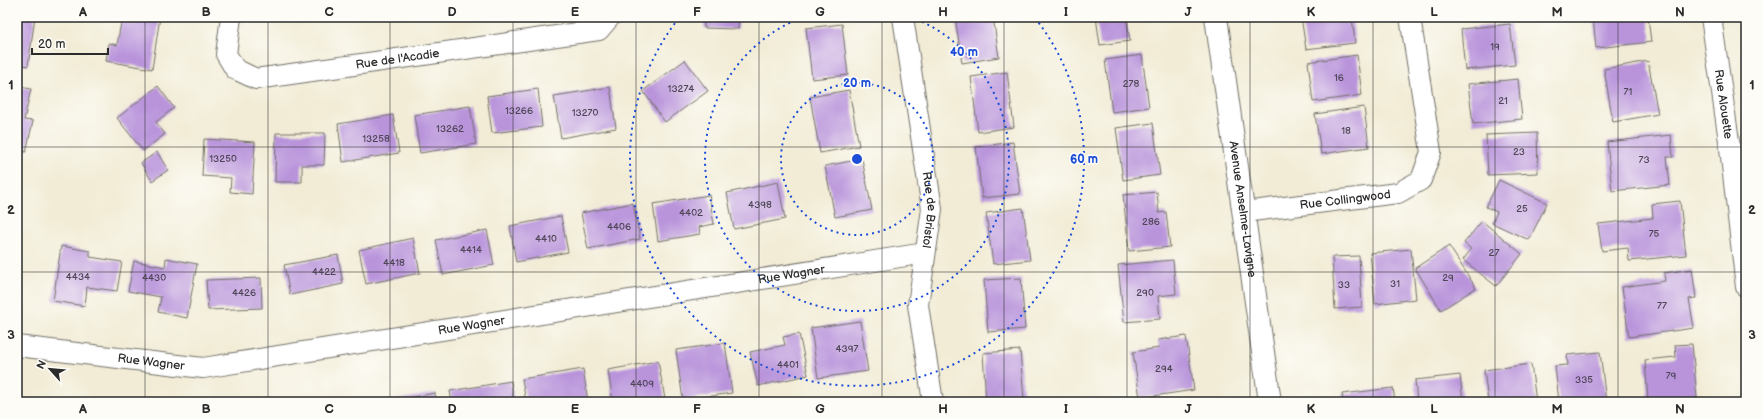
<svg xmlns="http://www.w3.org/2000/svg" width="1763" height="419" viewBox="0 0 1763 419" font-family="'Balsamiq Sans',sans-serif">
<rect width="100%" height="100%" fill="#fdfcf7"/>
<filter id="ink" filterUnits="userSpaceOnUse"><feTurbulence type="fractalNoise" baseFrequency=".025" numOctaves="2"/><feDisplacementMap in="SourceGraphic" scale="8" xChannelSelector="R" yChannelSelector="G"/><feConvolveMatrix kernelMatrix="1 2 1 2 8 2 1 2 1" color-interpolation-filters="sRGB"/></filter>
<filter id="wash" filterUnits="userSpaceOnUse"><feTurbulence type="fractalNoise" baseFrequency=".012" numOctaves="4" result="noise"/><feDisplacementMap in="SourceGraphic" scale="16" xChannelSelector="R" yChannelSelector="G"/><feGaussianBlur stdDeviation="0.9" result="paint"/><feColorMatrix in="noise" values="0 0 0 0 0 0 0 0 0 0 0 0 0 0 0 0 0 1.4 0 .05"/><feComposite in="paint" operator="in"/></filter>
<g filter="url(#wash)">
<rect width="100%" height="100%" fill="#f2ecd6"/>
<g id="blocks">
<!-- building -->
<g fill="#b994db">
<path d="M17,17h18l-7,49 -11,-2z"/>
<path d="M122,17h38l-8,52 -46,-8 3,-18 8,2z"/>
<path d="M704,17h35l-1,12 -34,-1z"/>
<path d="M955,17h38l6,40 -37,6z"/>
<path d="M1096,17h30l4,24 -30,4z"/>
<path d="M1301,17h51l3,26 -49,6z"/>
<path d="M1593,17h55l3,25 -55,6z"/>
<path d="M842,24l6,51 -36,4 -6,-51z"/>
<path d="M1510,24l5,41 -50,5 -4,-41z"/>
<path d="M1142,55l7,52 -37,5 -7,-52z"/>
<path d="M1357,55l5,40 -49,7 -5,-40z"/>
<path d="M685,60l23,31 -43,31 -22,-31z"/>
<path d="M1648,61l10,53 -45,8 -9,-53z"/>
<path d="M1007,72l7,55 -36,5 -7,-55z"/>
<path d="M1518,79l4,40 -49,5 -5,-40z"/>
<path d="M17,86l14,3 -7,31 9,1 -7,31 -9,-2z"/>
<path d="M158,86l16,22 -18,14 9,12 -22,17 -26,-33z"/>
<path d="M610,87l6,41 -55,10 -7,-42z"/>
<path d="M538,89l4,38 -50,6 -5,-37z"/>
<path d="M849,90l10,56 -39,7 -10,-56z"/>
<path d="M470,106l6,38 -56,9 -6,-38z"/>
<path d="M1364,107l5,40 -48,7 -6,-40z"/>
<path d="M393,115l6,38 -56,9 -5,-38z"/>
<path d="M1153,123l7,52 -37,5 -7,-52z"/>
<path d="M276,133h49l-1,32h-22v17h-27z"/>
<path d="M1537,133l1,40 -50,2 -2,-40z"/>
<path d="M1671,135l2,22h-6l3,28 -58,6 -5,-49z"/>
<path d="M204,139l51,3 -3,52 -22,-2 1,-14 -29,-2z"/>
<path d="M1013,142l7,52 -38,4 -6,-51z"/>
<path d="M157,152l11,18 -16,11 -11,-18z"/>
<path d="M862,159l10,51 -37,7 -10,-51z"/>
<path d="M1499,180l48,23 -18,37 -37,-17 5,-11 -11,-5z"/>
<path d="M778,182l7,37 -51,10 -7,-36z"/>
<path d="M1157,192l2,21 7,-1 4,35 -41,4 -6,-56z"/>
<path d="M709,195l5,29 -15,3 1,7 -42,7 -5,-37z"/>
<path d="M1680,201l6,54 -57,6 -1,-13 -26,3 -4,-27 55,-6 -1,-14z"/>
<path d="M633,203l7,36 -52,10 -7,-36z"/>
<path d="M1023,208l7,52 -37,4 -7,-51z"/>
<path d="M561,216l7,36 -52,10 -6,-36z"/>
<path d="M1482,221l40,33 -26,32 -33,-26 8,-11 -7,-6z"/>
<path d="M487,230l7,35 -51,10 -7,-35z"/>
<path d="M413,238l7,35 -54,11 -7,-34z"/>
<path d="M61,246l29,5v6l32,5 -5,29 -30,-4 -2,19 -32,-5z"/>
<path d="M1449,246l27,42 -35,22 -26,-42z"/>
<path d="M1411,249l5,50 -41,5 -5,-51z"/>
<path d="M338,255l5,29 -53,11 -6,-30z"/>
<path d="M1359,256l3,51 -27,2 -3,-52z"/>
<path d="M166,258l31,6 -10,54 -29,-6 3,-15 -33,-6 6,-30 31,6z"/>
<path d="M1173,260l3,34 -18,2 2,23 -36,3 -6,-57z"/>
<path d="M1692,269l4,29 -7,1 5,29 -65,9 -7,-50 43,-6 -1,-8z"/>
<path d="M261,278l1,30 -54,2 -2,-30z"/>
<path d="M1021,278l4,51 -37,3 -4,-52z"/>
<path d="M860,321l8,50 -50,7 -7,-50z"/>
<path d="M799,334l9,41 -50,11 -8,-34 35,-7 -2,-8z"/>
<path d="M1186,336l8,54 -54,8 -7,-46 26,-4 -1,-8z"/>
<path d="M725,343l7,50 -49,7 -7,-50z"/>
<path d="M1692,344l5,54 -49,4 -3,-42 31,-3 -1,-12z"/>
<path d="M1020,350l4,50 -38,2 -3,-49z"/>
<path d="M1600,352l6,50h-47l-4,-36 13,-1 -1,-10z"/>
<path d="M658,361l7,38 -15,3h-37l-5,-32z"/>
<path d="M1531,364l5,38h-48l-4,-32z"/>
<path d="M583,369l5,33h-62l-4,-23z"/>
<path d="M1460,375l3,27h-46l-2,-22z"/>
<path d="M511,381l3,21h-62l-2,-11z"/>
<path d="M1393,388l2,14h-52l-1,-8z"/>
<path d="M435,393l1,9h-46v-1z"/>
</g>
</g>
</g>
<g filter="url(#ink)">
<use href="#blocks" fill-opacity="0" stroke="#716f67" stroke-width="1"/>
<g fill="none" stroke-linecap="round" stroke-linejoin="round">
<!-- street casing -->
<g stroke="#716f67" stroke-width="22">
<g id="street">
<path id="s1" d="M231,17l-5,37 9,15 21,10 343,-49 11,-13"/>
<path id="s2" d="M903,17l29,192 -14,96 15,97"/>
<path id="s3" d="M1711,17l19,131 16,139"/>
<path id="s4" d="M1244,212l154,-19 23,-13 10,-28 -21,-135"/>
<path id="s5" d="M17,346l186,22 722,-115"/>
</g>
</g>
<!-- secondary casing -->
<g stroke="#716f67" stroke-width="24">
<g id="secondary">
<path id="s6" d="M1216,17l54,385"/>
</g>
</g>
<!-- street -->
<use href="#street" stroke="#fff" stroke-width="20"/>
<!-- secondary -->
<use href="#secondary" stroke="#fff" stroke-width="22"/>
</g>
</g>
<!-- grid -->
<path fill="none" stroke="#2b2b2b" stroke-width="1" stroke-opacity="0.55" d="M145,17v385M268,17v385M390,17v385M513,17v385M636,17v385M759,17v385M882,17v385M1004,17v385M1127,17v385M1250,17v385M1373,17v385M1495,17v385M1618,17v385M17,147h1729M17,272h1729"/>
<!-- distance rings -->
<g fill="none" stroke="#1d4ed8" stroke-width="2" stroke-dasharray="2 4">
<circle cx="857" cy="159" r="76"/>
<path d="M911 17A152 152 0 1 1 803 17"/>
<path d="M1035 18A227 227 0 1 1 679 18"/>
</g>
<g text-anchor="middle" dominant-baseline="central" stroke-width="3.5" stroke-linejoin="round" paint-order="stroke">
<!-- number labels -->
<g font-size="10" fill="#4e4557">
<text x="1495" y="47">19</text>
<text x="1339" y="78">16</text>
<text x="1131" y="84">278</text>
<text x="681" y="89">13274</text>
<text x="1628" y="92">71</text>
<text x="1503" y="101">21</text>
<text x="519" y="111">13266</text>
<text x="585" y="113">13270</text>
<text x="450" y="129">13262</text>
<text x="1346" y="131">18</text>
<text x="376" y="139">13258</text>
<text x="1519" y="152">23</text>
<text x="223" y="159">13250</text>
<text x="1644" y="160">73</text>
<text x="760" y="205">4398</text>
<text x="1522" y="209">25</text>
<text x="691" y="213">4402</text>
<text x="1151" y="222">286</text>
<text x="619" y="227">4406</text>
<text x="1654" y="234">75</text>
<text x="546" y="239">4410</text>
<text x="471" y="250">4414</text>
<text x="1494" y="253">27</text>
<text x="394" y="263">4418</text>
<text x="324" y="272">4422</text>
<text x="78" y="277">4434</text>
<text x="154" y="278">4430</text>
<text x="1448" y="278">29</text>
<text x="1395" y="284">31</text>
<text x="1344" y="285">33</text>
<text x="244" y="293">4426</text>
<text x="1145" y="293">290</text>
<text x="1662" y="306">77</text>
<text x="847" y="349">4397</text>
<text x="788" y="365">4401</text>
<text x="1164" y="369">294</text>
<text x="1671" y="376">79</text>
<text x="1584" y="380">335</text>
<text x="642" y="384">4409</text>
</g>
<!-- street labels -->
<g font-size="12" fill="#2b2b2b" stroke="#fdfcf7">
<text stroke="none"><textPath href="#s1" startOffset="221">Rue de l'Acadie</textPath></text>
<text stroke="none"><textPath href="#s3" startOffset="88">Rue Alouette</textPath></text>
<text stroke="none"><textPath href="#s4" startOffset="102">Rue Collingwood</textPath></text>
<text stroke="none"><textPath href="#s6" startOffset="194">Avenue Anselme-Lavigne</textPath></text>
<text stroke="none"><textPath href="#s2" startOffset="195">Rue de Bristol</textPath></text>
<text stroke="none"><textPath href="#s5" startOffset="783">Rue Wagner</textPath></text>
<text stroke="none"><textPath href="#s5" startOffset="459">Rue Wagner</textPath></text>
<text stroke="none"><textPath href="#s5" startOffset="135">Rue Wagner</textPath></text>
</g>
</g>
<circle cx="857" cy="159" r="6" fill="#1d4ed8" stroke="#fdfcf7" stroke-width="2"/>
<g font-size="12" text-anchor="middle" font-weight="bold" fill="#1d4ed8" stroke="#fdfcf7" stroke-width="3.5" stroke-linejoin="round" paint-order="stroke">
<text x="964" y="56">40 m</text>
<text x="857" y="87">20 m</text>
<text x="1084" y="163">60 m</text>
</g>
<!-- margin -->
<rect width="1763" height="419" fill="none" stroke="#fdfcf7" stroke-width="44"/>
<!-- north arrow -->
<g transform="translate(50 369) rotate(297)" stroke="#fdfcf7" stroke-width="3" paint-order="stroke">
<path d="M0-3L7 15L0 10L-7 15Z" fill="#2b2b2b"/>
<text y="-6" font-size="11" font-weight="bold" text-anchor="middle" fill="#2b2b2b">N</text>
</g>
<!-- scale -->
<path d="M32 48v6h76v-6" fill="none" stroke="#2b2b2b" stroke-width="2"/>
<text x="38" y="48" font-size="12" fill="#2b2b2b" stroke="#fdfcf7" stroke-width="3" paint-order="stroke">20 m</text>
<rect x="22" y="22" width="1719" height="375" fill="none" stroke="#2b2b2b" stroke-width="1.5"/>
<g font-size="13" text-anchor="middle" font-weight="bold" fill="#2b2b2b">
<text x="83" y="16">A</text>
<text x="206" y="16">B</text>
<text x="329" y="16">C</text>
<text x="452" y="16">D</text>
<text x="575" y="16">E</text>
<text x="697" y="16">F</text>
<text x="820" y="16">G</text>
<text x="943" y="16">H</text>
<text x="1066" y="16">I</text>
<text x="1188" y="16">J</text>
<text x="1311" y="16">K</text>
<text x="1434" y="16">L</text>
<text x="1557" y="16">M</text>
<text x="1680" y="16">N</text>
<text x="11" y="89">1</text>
<text x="1752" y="89">1</text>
<text x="11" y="214">2</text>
<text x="1752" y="214">2</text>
<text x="11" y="339">3</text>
<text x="1752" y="339">3</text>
<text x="83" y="413">A</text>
<text x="206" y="413">B</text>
<text x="329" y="413">C</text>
<text x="452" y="413">D</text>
<text x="575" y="413">E</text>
<text x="697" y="413">F</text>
<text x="820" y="413">G</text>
<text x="943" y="413">H</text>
<text x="1066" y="413">I</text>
<text x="1188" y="413">J</text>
<text x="1311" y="413">K</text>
<text x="1434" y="413">L</text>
<text x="1557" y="413">M</text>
<text x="1680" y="413">N</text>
</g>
</svg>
